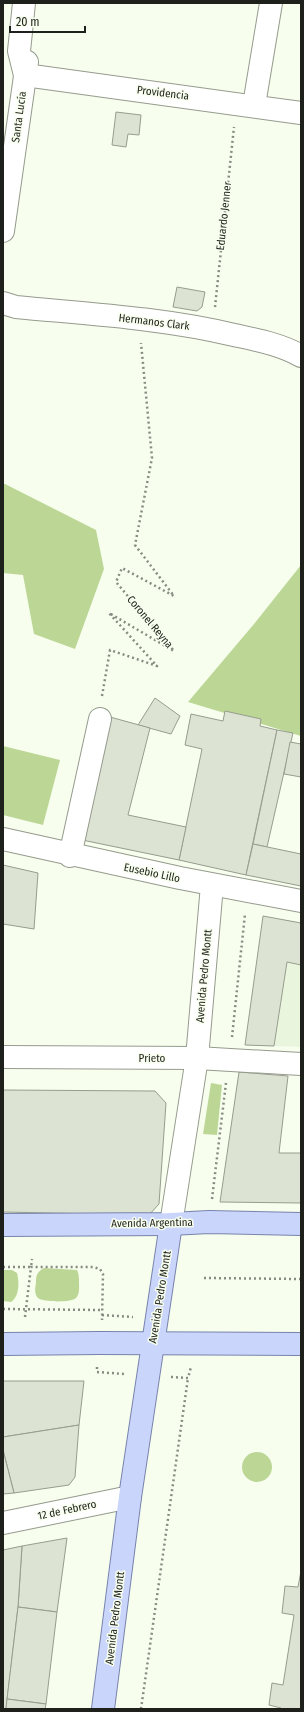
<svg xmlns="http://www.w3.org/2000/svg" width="304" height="1712" viewBox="0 0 304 1712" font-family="'Fira Sans Condensed',sans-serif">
<rect width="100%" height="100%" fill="#f7feee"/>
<!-- built -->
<path fill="#eaf5de" d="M263,916l38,7v124l-56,-2z"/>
<!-- green -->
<g fill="#bcd795">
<path d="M3,483l93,47 8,39 -29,80 -41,-15 -11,-59 -20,-2z"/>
<path d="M301,565v171l-113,-34 66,-78z"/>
<path d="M3,746l57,14 -17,65 -40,-10z"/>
<path d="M211,1083l11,2 -5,50 -14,-1z"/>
<path d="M44,1268l33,2c2,4 2,8 2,12 0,5 1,12 -3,16 -4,5 -34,4 -38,0 -4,-4 -3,-10 -2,-15 0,-8 1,-11 8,-15z"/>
<path d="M3,1270h9l5,3c2,8 3,23 -6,29l-8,-1z"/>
<circle cx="257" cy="1467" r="15"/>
</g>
<!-- building -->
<g fill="#dce3d3" stroke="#979d8e">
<path d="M116,112l25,3 -2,20 -11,-1 -2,13 -14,-2z"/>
<path d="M177,287l28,5 -3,15 -5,4 -24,-4z"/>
<path d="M155,698l25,18 -9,18 -33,-9z"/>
<path d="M225,711l36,8 -1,7 17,4 -31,145 -67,-15 23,-111 -17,-4 6,-31 32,7z"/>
<path d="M110,717l40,11 -22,87 58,12 -7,33 -97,-20z"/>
<path d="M277,730l16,3 -26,114 -14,-3z"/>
<path d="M290,742l11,2v33l-17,-3z"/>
<path d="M253,844l48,10v32l-55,-11z"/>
<path d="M3,865l35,8 -4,56 -31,-5z"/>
<path d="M263,916l38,7v42l-14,-3 -13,84 -29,-1z"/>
<path d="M239,1072l49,4 -9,77h22v50l-81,-1z"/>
<path d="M3,1090l152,1 11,12 -7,101 -10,11 -146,-3z"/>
<path d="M3,1381h81l-5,44 -76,12z"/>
<path d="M79,1425l-4,52 -6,8 -55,8 -11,-43v-13z"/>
<path d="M3,1450l11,43 -11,1z"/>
<path d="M67,1538l-10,74 -39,-5 4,-61z"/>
<path d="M22,1546l-4,61 -12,102h-3v-159z"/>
<path d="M301,1571v138h-20v-1l-12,-3 3,-22 11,2 11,-70 -12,-2 3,-27 13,1z"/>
<path d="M18,1607l39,5 -11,92 -39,-5z"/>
<path d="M7,1699l39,5 -1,5h-39z"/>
</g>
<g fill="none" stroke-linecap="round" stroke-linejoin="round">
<!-- street casing -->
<g stroke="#959b8d" stroke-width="24">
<g id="street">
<path d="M24,3l-5,48 6,24 276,38"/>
<path d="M254,105l17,-102"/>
<path d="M3,231l24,-169"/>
<path d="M3,303l13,4c72,7 147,11 218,28 23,5 46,9 67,21"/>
<path d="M70,856l30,-137"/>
<path d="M3,1057l194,1 104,6"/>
<path d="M171,1224l26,-166 15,-173"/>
<path d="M3,1523l127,-26"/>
</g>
</g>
<!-- secondary casing -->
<g stroke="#959b8d" stroke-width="24">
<path id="secondary" d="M3,839l177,39 121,23"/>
</g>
<!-- primary casing -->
<g stroke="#7783ac" stroke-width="24">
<g id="primary">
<path d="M3,1225l168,-1 38,-2 92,2"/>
<path d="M3,1344l96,-1 202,1"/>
<path d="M103,1709l27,-212 41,-273"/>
</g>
</g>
<!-- path -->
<g stroke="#878c82" stroke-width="2.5" stroke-dasharray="2 3" stroke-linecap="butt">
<path d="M215,307l19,-180"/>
<path d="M102,696l8,-46 47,16 -48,-53 65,38 -58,-69 6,-14 52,28 -39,-51 17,-87 -11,-115"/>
<path d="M232,1037l13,-123"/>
<path d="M212,1199l14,-116"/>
<path d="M3,1267h28l1,-8"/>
<path d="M204,1278l97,1"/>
<path d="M3,1309l99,1"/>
<path d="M102,1315l31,2"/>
<path d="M25,1317l6,-50h62l7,2 3,5 -1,46"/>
<path d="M97,1367v5l27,2"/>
<path d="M171,1377l17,1 3,-11"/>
<path d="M141,1709l47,-331"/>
</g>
<!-- street -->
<use href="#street" stroke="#fff" stroke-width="22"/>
<!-- secondary -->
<use href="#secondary" stroke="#fff" stroke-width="22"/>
<!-- primary -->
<use href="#primary" stroke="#cad5fc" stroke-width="22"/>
</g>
<g text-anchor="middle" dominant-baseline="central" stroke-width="3" stroke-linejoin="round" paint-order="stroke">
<!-- street labels -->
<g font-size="11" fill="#1e201b" stroke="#f7feee">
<text transform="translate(163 93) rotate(7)">Providencia</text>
<text transform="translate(19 117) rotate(-82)">Santa Lucía</text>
<text transform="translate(224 216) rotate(-84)">Eduardo Jenner</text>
<text transform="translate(154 322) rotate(7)">Hermanos Clark</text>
<text transform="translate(150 622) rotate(50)">Coronel Reyna</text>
<text transform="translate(152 873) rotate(12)">Eusebio Lillo</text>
<text transform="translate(204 976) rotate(-85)">Avenida Pedro Montt</text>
<text x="152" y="1058">Prieto</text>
<text transform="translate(152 1223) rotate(-1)">Avenida Argentina</text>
<text transform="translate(160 1297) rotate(-81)">Avenida Pedro Montt</text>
<text transform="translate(67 1510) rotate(-12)">12 de Febrero</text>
<text transform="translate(115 1618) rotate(-83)">Avenida Pedro Montt</text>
</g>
</g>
<!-- border -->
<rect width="304" height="1712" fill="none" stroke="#1e201b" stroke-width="8"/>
<!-- scale -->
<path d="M10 26v6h75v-6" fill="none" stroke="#1e201b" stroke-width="2"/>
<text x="16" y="26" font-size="12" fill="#1e201b" stroke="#f7feee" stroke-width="3" paint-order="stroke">20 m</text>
</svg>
